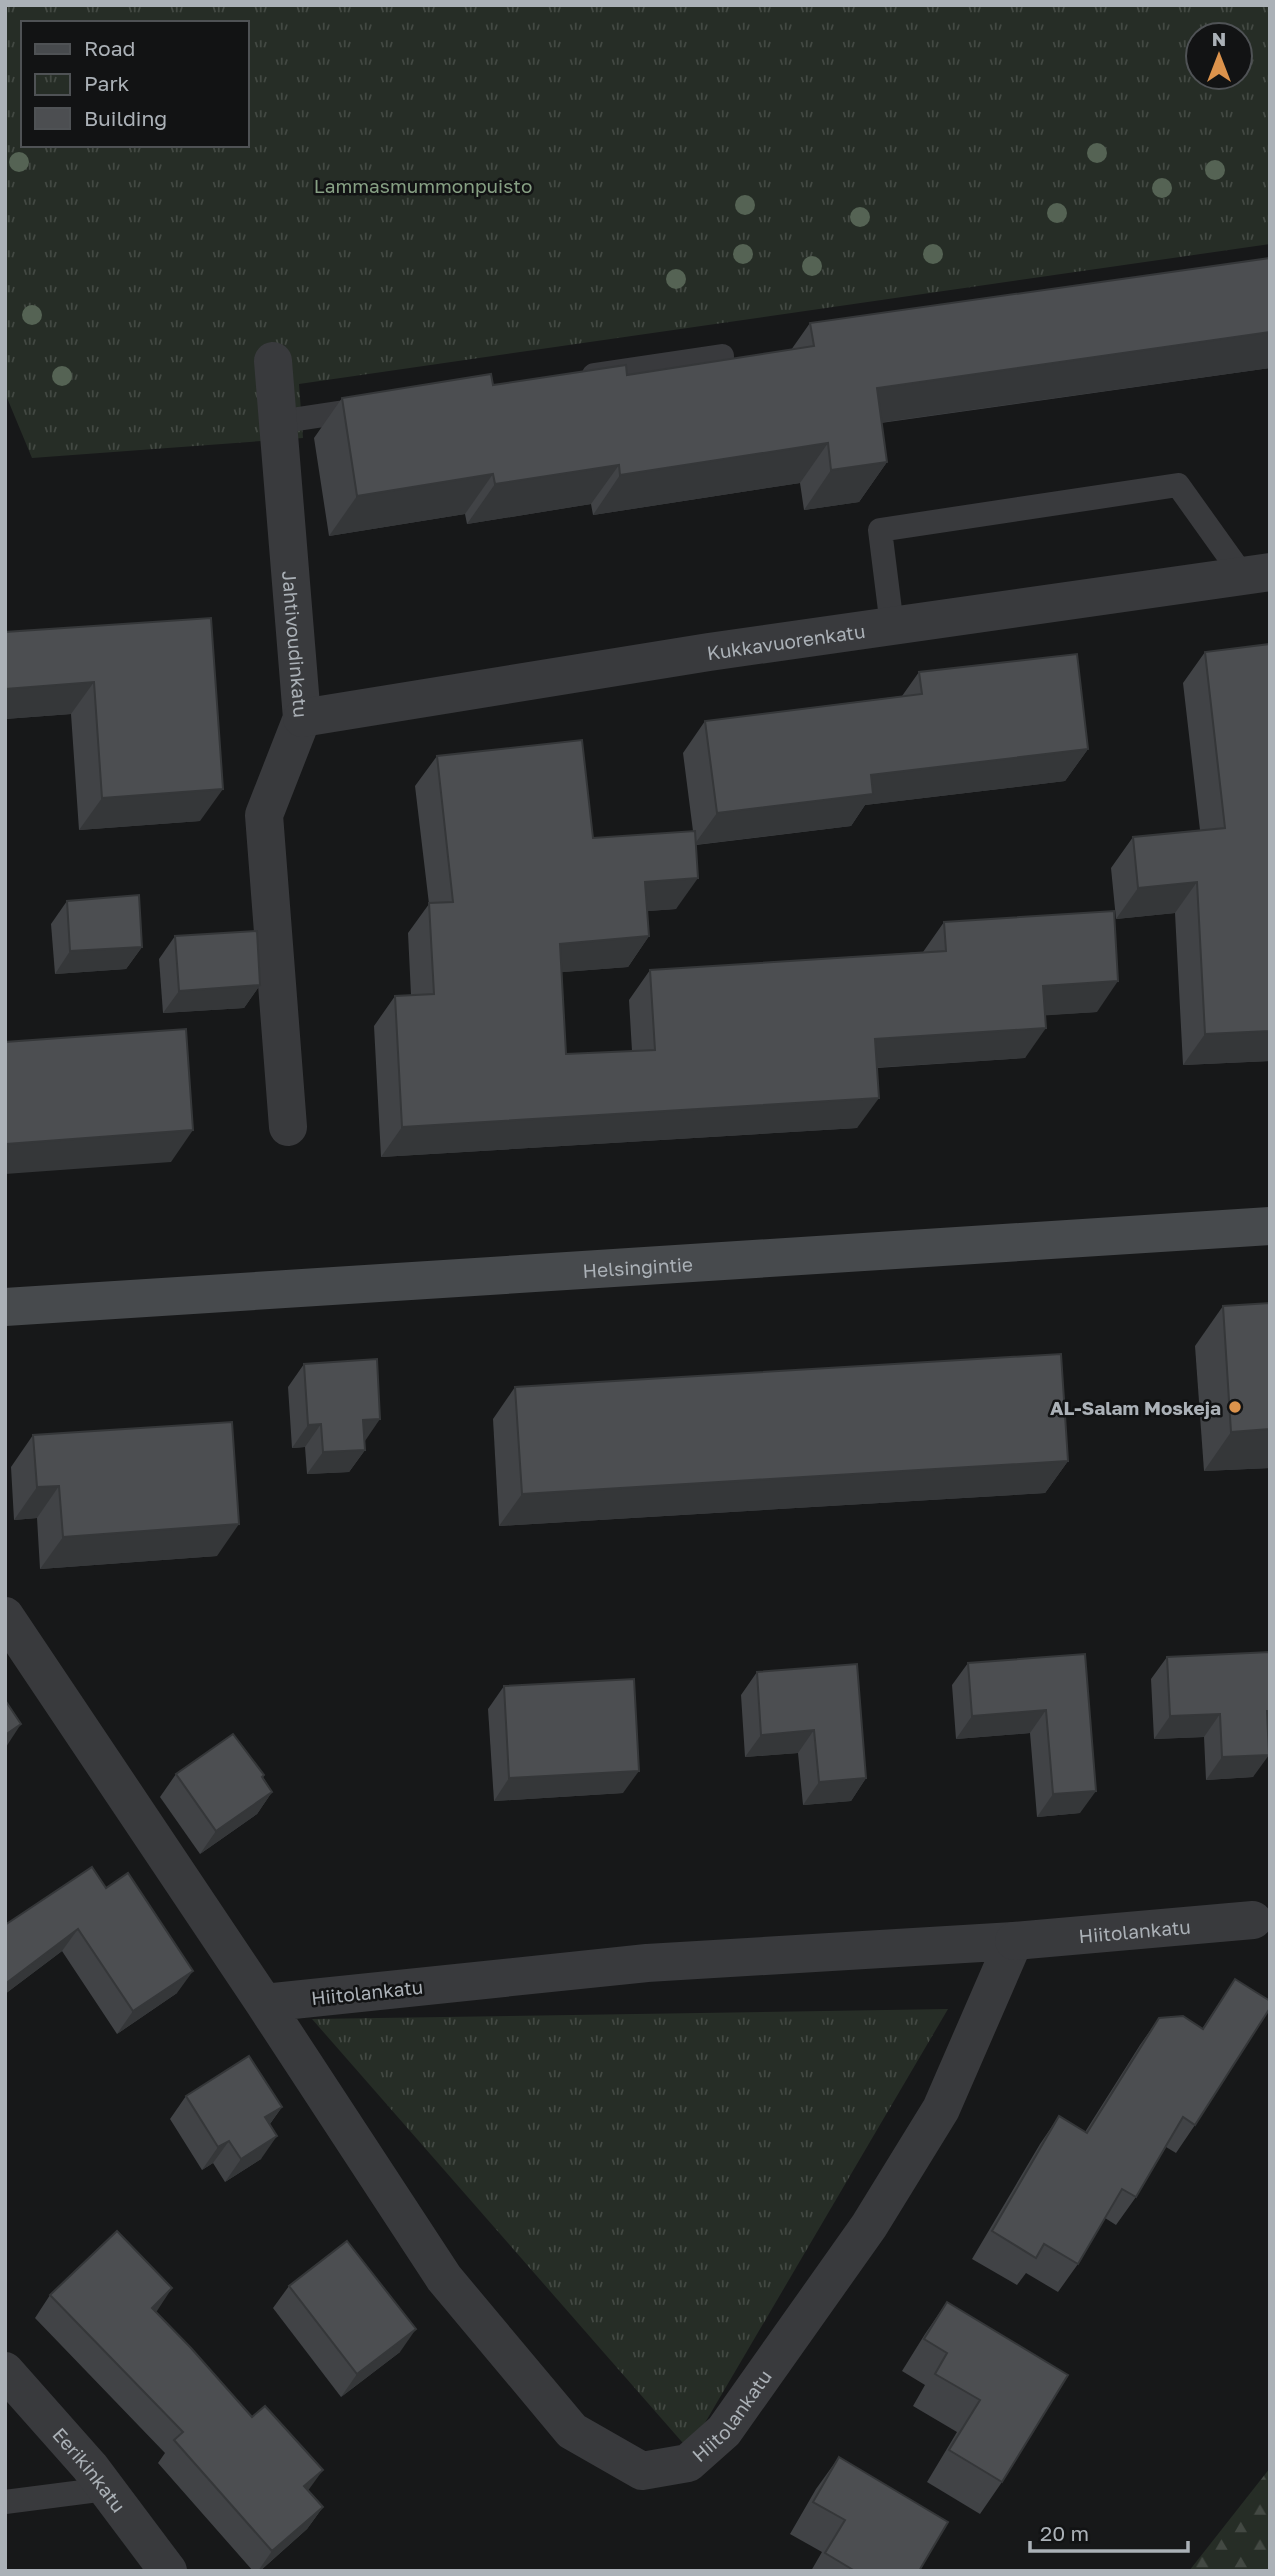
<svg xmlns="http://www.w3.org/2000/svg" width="1275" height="2576" viewBox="0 0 1275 2576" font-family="'Golos Text',sans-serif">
<defs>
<pattern id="forest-firs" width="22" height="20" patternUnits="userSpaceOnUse" patternTransform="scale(1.75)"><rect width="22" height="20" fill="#262d26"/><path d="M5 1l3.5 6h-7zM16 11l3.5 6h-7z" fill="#434943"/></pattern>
<pattern id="park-tufts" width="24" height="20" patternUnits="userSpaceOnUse" patternTransform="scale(1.75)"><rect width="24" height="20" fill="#262d26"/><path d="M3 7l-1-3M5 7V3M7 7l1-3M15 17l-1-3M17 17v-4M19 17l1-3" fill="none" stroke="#434943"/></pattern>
</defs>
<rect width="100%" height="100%" fill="#171819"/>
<!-- forest -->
<path fill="url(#forest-firs)" d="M1270,2468v103h-81z"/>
<!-- park -->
<g fill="url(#park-tufts)" fill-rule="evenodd">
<path d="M5,5h1265v239l-971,140 4,54 -271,20 -27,-65zM23,23h224v122h-224zM1198,35h42v42h-42z"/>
<path d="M948,2009l-259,441 -377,-431z"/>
</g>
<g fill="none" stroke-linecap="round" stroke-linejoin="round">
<!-- service -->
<g stroke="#393a3d" stroke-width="24">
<path d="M594,375l128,-19"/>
<path d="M278,422l86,-13"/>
<path d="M892,626l-12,-96 298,-45 65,91"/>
<path d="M5,2502l101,-13"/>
</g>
<!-- minor -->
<g stroke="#393a3d" stroke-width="38">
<path id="s1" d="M273,361l29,357 -38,97 24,312"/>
<path id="s2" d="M302,718l407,-66 561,-80"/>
<path id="s3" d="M5,1616l259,387 180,275 128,153 70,40 46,-8 36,-32 145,-205 72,-117 73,-168 -367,22 -383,40"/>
<path id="s4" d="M1014,1941l239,-21"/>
<path id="s5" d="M5,2371l85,96 78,104"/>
</g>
<!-- secondary -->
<path stroke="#474a4d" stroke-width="38" id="s6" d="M5,1307l1265,-81"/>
</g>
<!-- trees -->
<g fill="#556354">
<circle cx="1097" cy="153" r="10"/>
<circle cx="19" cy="162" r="10"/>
<circle cx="1215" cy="170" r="10"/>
<circle cx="1162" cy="188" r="10"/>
<circle cx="745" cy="205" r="10"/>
<circle cx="1057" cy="213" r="10"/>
<circle cx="860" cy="217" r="10"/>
<circle cx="743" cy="254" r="10"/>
<circle cx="933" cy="254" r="10"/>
<circle cx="812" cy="266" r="10"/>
<circle cx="676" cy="279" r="10"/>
<circle cx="32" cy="315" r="10"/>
<circle cx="62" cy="376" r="10"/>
</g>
<!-- wall -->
<g fill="#414346">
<path d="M1270,258v110l-389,55 6,39 -28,40 -55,8 -4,-27 -207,32 -2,-11 -124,20 -2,-10 -136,22 -15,-98 28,-40 151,-13 134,-10 164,-25 19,-27z"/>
<path d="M211,618l-11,203 -121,9 -8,-116 -66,5v-87z"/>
<path d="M1205,652l65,409 -87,4 -8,-152 -59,6 -5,-51 22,-31 67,-7 -17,-147z"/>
<path d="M919,672l169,77 -23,32 -200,24 -14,21 -155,19 -20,64 -29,2 2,25 -21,31 -66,5 4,82 66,-3 -3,-51 21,-30 273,-18 21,-30 153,90 -52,3 -20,43 -148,10 -20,60 -476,29 -7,-131 21,-30 16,-1 -3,-62 21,-29 -14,-118 22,-30 156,82 100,-7 -10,-78 22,-32 197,-25z"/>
<path d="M67,901l75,46 -16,22 -71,5 -4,-50z"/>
<path d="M175,936l85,49 -16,23 -81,5 -4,-54z"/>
<path d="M1223,1306l47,162 -66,3 -9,-125z"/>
<path d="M304,1364l60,77 1,9 -16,22 -42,2 -2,-27 -13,1 -4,-61z"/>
<path d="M515,1387l553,74 -23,32 -546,33 -6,-107z"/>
<path d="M33,1435l184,121 -177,13 -3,-51 -23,2 -3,-53z"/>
<path d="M1270,1652v81h-2l-15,44 -47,3 -2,-43 -50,2 -3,-60 16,-22z"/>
<path d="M1085,1654l-5,159 -43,4 -7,-84 -74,6 -4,-54 16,-22z"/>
<path d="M757,1672l109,106 -15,23 -48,4 -5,-52 -53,4 -4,-62z"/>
<path d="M504,1686l119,107 -129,8 -6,-92z"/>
<path d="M176,1774l87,3 9,15 -15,22 -57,40 -40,-57z"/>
<path d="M92,1867l85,126 -60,41 -55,-83 -57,43v-69z"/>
<path d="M1235,1979l-40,146 -19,28 -10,-6 -30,50 -20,28 -11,-7 -27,46 -20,28 -32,-19 -9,12 -45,-26 68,-115 19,-28 26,16 55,-87 19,-27 43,11z"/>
<path d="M186,2096l96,11 -12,17 -9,35 -36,23 -12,-19 -11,7 -32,-51z"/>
<path d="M289,2286l111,66 -59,45 -68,-89z"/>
<path d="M50,2295l106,17 167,195 -16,22 -47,42h-7l-95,-108 7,-10 -130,-135z"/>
<path d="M947,2302l121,73 -66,107 -22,32 -53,-32 30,-50 -44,-26 12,-21 -23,-14 23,-37z"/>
<path d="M839,2457l80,114h-108l11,-19 -32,-18 26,-45z"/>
</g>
<!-- shaded-wall -->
<g fill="#353739">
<path d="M1270,332v36l-421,59 28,-39z"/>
<path d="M828,443l-28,40 -207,32 27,-40z"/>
<path d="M887,462l-28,40 -55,8 27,-40z"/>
<path d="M619,465l-28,39 -124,20 28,-40z"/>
<path d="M493,474l-28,40 -136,22 28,-40z"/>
<path d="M94,682l-23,32 -66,5v-30z"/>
<path d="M1088,749l-23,32 -200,24 -14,21 -157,19 23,-32 154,-38z"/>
<path d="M223,789l-23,32 -121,9 23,-32z"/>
<path d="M698,878l-22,31 -53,4 22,-31z"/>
<path d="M1197,882l-22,31 -59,6 22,-31z"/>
<path d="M649,936l-21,31 -89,7 21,-30z"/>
<path d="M142,947l-16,22 -71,5 15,-23z"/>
<path d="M1118,981l-21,31 -75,5 21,-31z"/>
<path d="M260,985l-16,23 -81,5 16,-22z"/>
<path d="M1046,1028l-21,30 -171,11 21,-30z"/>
<path d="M1270,1031v30l-87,4 22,-31z"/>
<path d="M879,1098l-22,30 -476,29 21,-30z"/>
<path d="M193,1130l-22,32 -166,12v-27l2,-3z"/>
<path d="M380,1419l-15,22 -2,-21z"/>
<path d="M321,1424l-16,23 -13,1 16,-23z"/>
<path d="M1270,1429v39l-66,3 27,-39z"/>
<path d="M365,1450l-16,22 -42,2 16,-22z"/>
<path d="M1068,1461l-23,32 -546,33 23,-32z"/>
<path d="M59,1486l-22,32 -23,2 23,-33z"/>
<path d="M239,1524l-22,32 -177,13 23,-32z"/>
<path d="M1046,1710l-16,23 -74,6 16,-23z"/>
<path d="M1267,1711h3v22l-19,1z"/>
<path d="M1220,1714l-16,23 -50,2 16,-23z"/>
<path d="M21,1724l-15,23h-1v-12z"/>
<path d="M814,1730l-16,23 -53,4 16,-22z"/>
<path d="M1269,1755l-16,22 -47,3 16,-23z"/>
<path d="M639,1771l-16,22 -129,8 15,-23z"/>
<path d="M866,1778l-15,23 -48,4 16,-23z"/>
<path d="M1096,1791l-16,22 -43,4 16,-23z"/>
<path d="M272,1792l-15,22 -57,40 16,-23z"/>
<path d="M78,1929l-16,22 -57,43v-10z"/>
<path d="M193,1971l-16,22 -60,41 16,-23z"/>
<path d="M282,2107l-16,22 -1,-12z"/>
<path d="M277,2136l-16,23 -36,23 16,-23z"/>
<path d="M229,2141l-16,22 -11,7 16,-23z"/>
<path d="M172,2288l-15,23 -21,20 16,-23z"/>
<path d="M416,2329l-16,23 -59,45 16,-23z"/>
<path d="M323,2470l-16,22 -3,-6z"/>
<path d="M323,2507l-16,22 -47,42h-2l14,-20z"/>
</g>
<!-- building -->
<g fill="#4c4e51" stroke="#353739" stroke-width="2">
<path d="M1270,258v74l-393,56 10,74 -56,8 -3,-27 -208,32 -1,-10 -124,19 -2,-10 -136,22 -15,-98 149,-24 2,11 133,-20 1,10 187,-29 -4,-23z"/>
<path d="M211,618l12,171 -121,9 -8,-116 -89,7v-57z"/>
<path d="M1270,644v387l-65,3 -8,-152 -59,6 -5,-51 92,-9 -20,-176z"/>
<path d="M1077,654l11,95 -217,26 2,19 -156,19 -12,-92 217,-27 -3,-22z"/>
<path d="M582,740l11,98 102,-7 3,47 -53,4 4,54 -89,8 6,110 89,-4 -5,-80 296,-19 -2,-29 170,-11 4,70 -75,5 3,42 -171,11 4,59 -477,29 -7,-131 39,-2 -5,-91 24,-1 -16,-146z"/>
<path d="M139,895l3,52 -72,4 -3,-50z"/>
<path d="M257,931l3,54 -81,6 -4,-55z"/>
<path d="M186,1029l7,101 -186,14 1,9h-3v-111z"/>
<path d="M1270,1303v126l-39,3 -8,-126z"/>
<path d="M1061,1354l7,107 -546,33 -7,-107z"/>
<path d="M377,1359l3,60 -17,1 2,30 -42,2 -2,-28 -13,1 -4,-61z"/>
<path d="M232,1422l7,102 -176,13 -4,-51 -22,1 -4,-52z"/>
<path d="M1270,1652v59h-3l2,44 -47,2 -2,-43 -50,2 -3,-59z"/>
<path d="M1085,1654l11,137 -43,3 -7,-84 -74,6 -4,-53z"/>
<path d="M857,1664l9,114 -47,4 -5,-52 -53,5 -4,-63z"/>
<path d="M634,1679l5,92 -130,7 -5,-92z"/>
<path d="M5,1700l16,24 -16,11z"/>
<path d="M233,1734l31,41 -2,2 10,15 -56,39 -40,-57z"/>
<path d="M92,1867l14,21 22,-15 65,98 -60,40 -55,-82 -73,55v-59z"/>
<path d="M1235,1979l35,22v7l-75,117 -12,-8 -47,80 -14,-8 -44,75 -34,-20 -8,14 -44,-27 67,-115 28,17 72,-115 24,-2 20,13z"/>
<path d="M249,2056l33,51 -17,10 12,19 -36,23 -12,-18 -11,6 -32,-51z"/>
<path d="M117,2231l55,57 -20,20 39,40 61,69 13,-11 58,64 -19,16 19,21 -51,44 -98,-111 9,-8 -133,-137z"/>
<path d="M347,2241l69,88 -59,45 -68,-88z"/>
<path d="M947,2302l121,73 -66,107 -53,-32 31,-50 -45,-26 12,-21 -23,-14z"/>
<path d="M839,2457l109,65 -29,49h-64l-30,-18 20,-33 -32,-18z"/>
</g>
<!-- markers -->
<circle fill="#dc934c" stroke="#121314" stroke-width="2.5" cx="1235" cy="1407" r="7"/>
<g text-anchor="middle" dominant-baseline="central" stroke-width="5" stroke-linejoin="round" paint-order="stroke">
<!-- park labels -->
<g font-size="19" fill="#87a084" stroke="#121314">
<text x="423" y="185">Lammasmummonpuisto</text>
</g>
<!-- street labels -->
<g font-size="19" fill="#abb1b7" stroke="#121314">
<text stroke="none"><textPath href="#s2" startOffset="490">Kukkavuorenkatu</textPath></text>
<text stroke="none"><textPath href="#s1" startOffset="284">Jahtivoudinkatu</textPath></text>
<text stroke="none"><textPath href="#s6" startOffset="634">Helsingintie</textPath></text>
<text stroke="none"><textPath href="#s4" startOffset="121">Hiitolankatu</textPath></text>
<text transform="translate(367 1992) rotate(-6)">Hiitolankatu</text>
<text stroke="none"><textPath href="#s3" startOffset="1186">Hiitolankatu</textPath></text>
<text stroke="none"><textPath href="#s5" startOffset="130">Eerikinkatu</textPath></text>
</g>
<!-- poi labels -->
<g font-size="19" font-weight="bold" fill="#abb1b7" stroke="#121314" text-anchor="end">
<text x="1221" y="1407">AL-Salam Moskeja</text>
</g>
</g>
<!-- border -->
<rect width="1275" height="2576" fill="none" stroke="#abb1b7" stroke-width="14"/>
<!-- legend -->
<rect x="21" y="21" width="228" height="126" fill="#121314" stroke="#4f5255" stroke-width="2"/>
<rect x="35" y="44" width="35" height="10" fill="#474a4d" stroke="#4f5255" stroke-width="2"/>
<text x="84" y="56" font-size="21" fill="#abb1b7">Road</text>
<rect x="35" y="74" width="35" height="21" fill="url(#park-tufts)" stroke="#4f5255" stroke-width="2"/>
<text x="84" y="91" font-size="21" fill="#abb1b7">Park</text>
<rect x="35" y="108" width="35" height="21" fill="#4c4e51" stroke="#4f5255" stroke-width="2"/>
<text x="84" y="126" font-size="21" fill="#abb1b7">Building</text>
<!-- north arrow -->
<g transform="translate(1219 56)"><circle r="33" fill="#121314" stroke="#4f5255" stroke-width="2"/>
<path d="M0-5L12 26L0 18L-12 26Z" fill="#dc934c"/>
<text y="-10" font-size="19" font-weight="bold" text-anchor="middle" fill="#abb1b7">N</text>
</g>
<!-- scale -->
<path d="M1030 2541v10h158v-10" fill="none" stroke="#abb1b7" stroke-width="3.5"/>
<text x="1040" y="2541" font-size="21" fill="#abb1b7" stroke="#121314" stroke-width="5" paint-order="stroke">20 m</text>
</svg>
